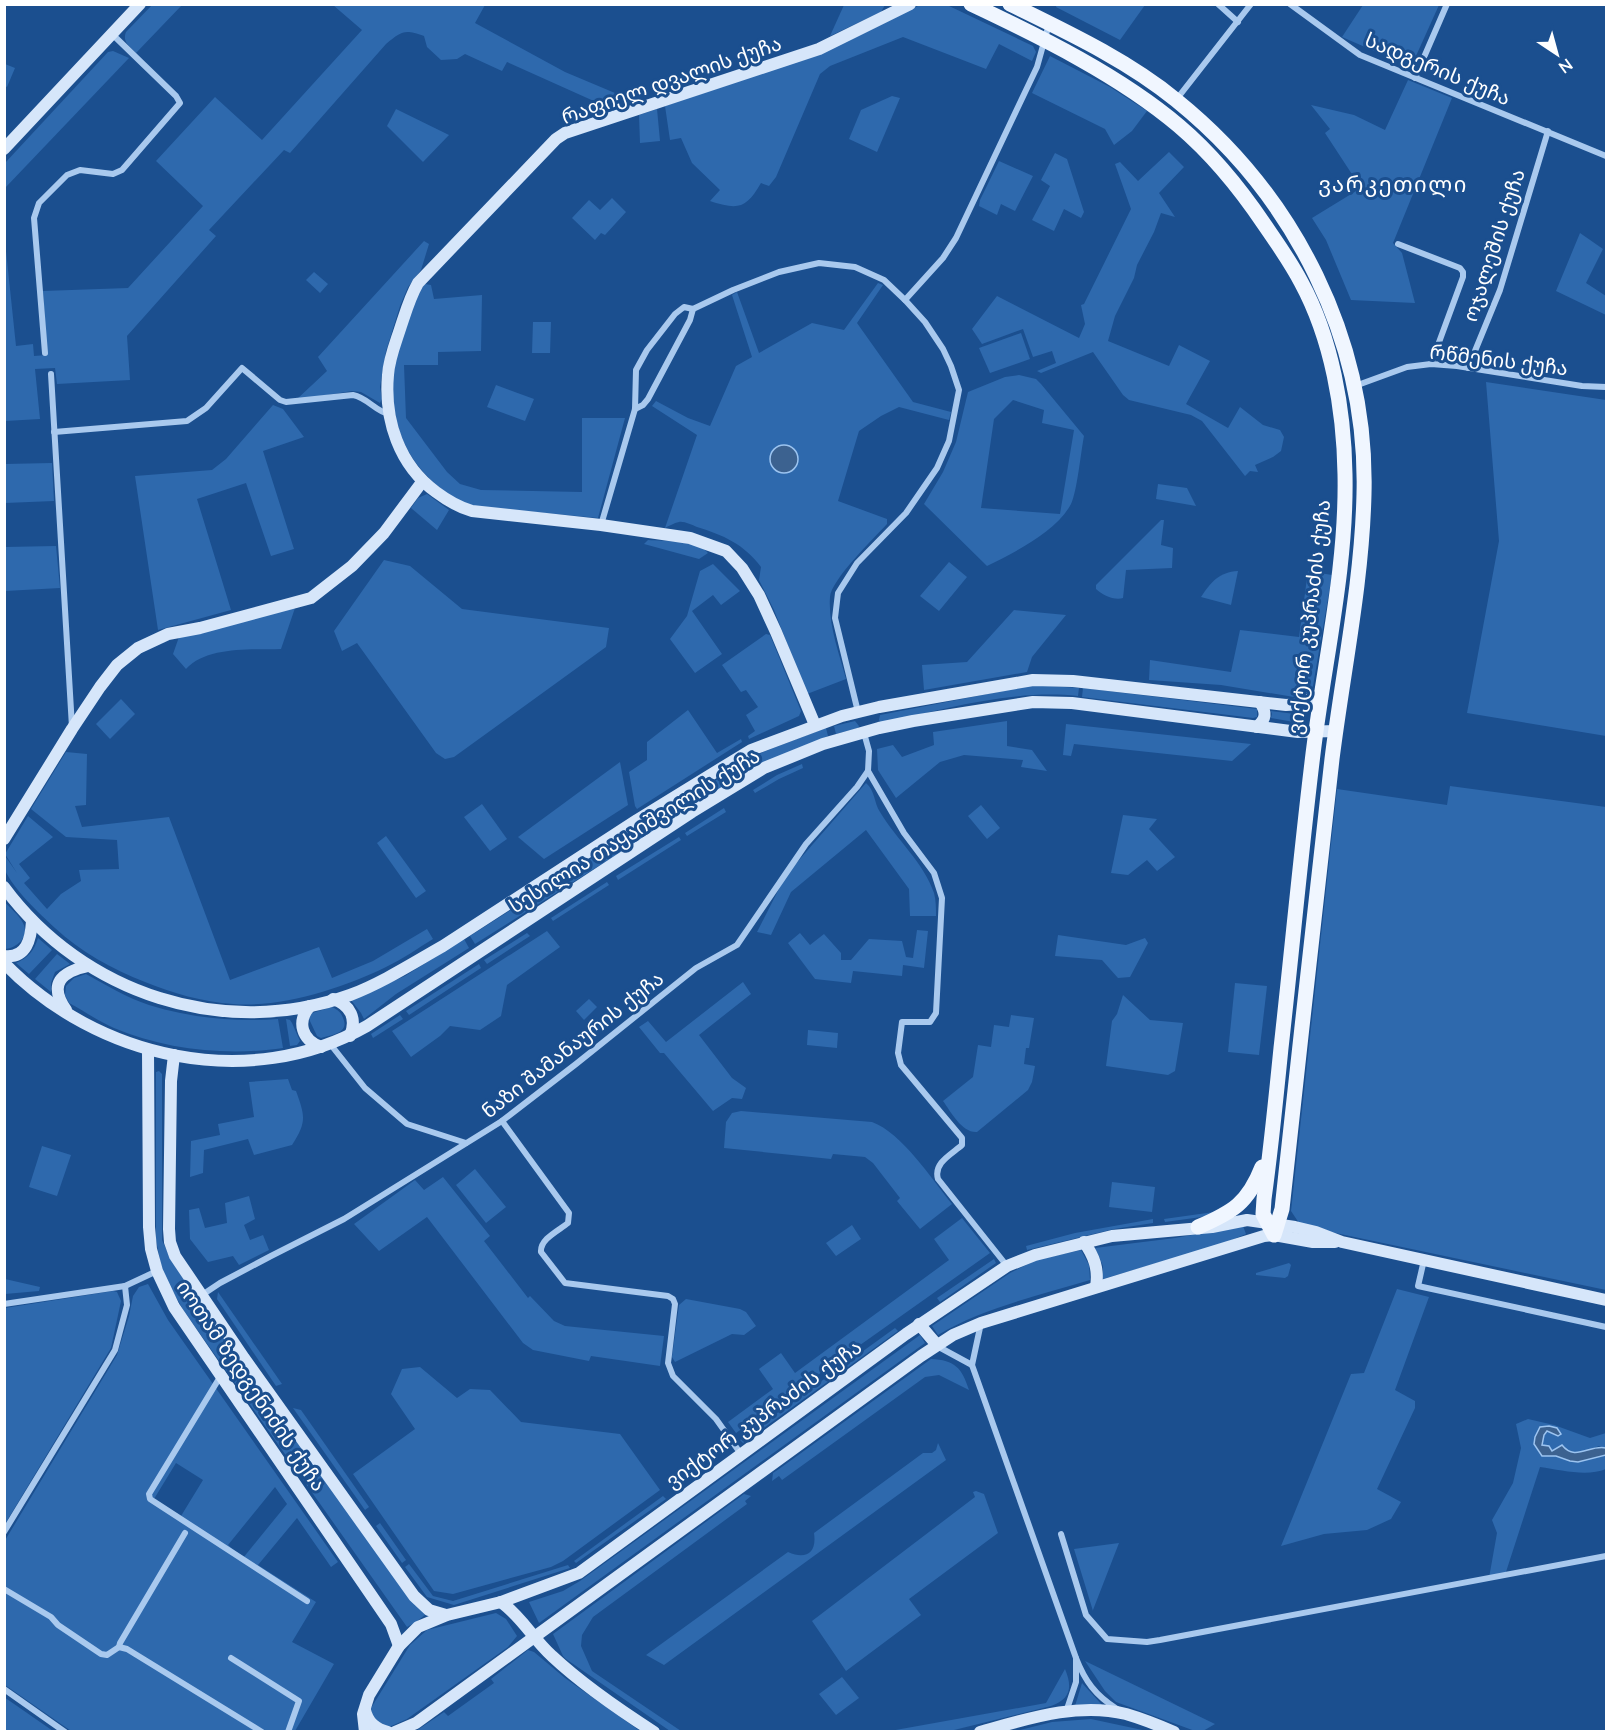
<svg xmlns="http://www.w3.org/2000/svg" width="1611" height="1736" viewBox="0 0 1611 1736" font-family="Lato,'Noto Sans Georgian',sans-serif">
<rect width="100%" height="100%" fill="#1b4f8f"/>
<!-- green -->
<g fill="#2e69ad" fill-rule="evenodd">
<path d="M153,4l29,1 -46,48c-6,-7 -14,-11 -10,-21z"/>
<path d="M1057,4h88v1l-25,35 -64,-33z"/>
<path d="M333,5h152l-10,18 90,49 50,21 4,18 -20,5 -3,-14 -89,-40 -5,9 -37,-17 -8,5 -16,1 -14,-13 -3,-11c-20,-7 -22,-5 -38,8l-96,109 -6,-3 -75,80 7,6 -89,100 3,44 -73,4 -2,-16 -20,1 5,50 -35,2 -1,-189 12,114 17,-2 1,12 13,-1 -4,-64 85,-3 75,-82 -47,-45 59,-64 47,43 100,-110z"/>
<path d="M844,5h41l-4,7 -51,24z"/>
<path d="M920,5h27l86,41 3,6 -4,9 -33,-17 -13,25 -83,-32 -73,29 -10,8 -44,103 -7,9 -8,-3c-15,26 -23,27 -51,18l10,-11 -28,-27 -11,-25 -11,2 -5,-34 150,-51z"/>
<path d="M1363,5h76l-28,62 -69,-30z"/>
<path d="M113,51l16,7 -124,130v-25l103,-111z"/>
<path d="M1050,56l60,31 37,24 -15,20 -18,14 -9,-16 -73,-36z"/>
<path d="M5,64l10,4 -8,19 -2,-1z"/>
<path d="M1408,80l44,18 -59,145 9,10 13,50 -64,-3 -25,-60 -14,-22 49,-30 -36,-55 5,-4 -19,-24 43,10 31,15z"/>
<path d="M892,96l8,2 -23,54 -28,-13 12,-29z"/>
<path d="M396,109l53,26 -26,27 -36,-36z"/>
<path d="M657,109l3,32 -20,2 -1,-28z"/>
<path d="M1169,152l15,15 -25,26 16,24 -14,-4 -7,19 -17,33 -3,13 -19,38 -7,25 61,25 10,-21 31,16 -24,43 42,24 12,-21 23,18 17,5 4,7 -3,14 -8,6 -18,8 3,7 -8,-1 -5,5 -43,-55 -11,-6 -62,-15 -6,-5 -30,-43 -52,21 -4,-2 19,-8 -4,-12 -19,6 -10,-28 -41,15 -10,-15 25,-33 82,42 6,-14 -4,-19 3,-1 47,-95 -16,-45 5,-2 18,19z"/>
<path d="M1055,153l12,6 17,53 -3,6 -17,-9 -10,22 -22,-11 18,-34 -9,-6z"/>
<path d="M999,161l34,15 -18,35 -14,-7 -4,11 -18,-9 1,-6z"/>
<path d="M612,198l14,14 -21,23 -4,-2 -6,7 -23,-22 17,-18 11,10z"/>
<path d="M1580,233l23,16 -17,34 20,13v19l-50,-24z"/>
<path d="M424,241l5,3 -8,26 -13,17 -8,19 -14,45 -6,36 2,12 -2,4 -19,-11 -9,-1 -56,9 31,-29 -9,-14z"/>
<path d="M314,272l14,12 -8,9 -14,-13z"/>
<path d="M878,283l5,2 -26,38 56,79 38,10 -2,8 -50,-13 -18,9 -22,15 -21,70 49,18v5c-13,14 -56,56 -57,73 -2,27 9,56 16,82l-39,15 -33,-84 -15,-30 2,-13c-17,-23 -38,-32 -64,-40 -5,-2 -13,-6 -18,-5 -5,1 -10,4 -14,6l32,-93 -45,-29 4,-5 32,17 22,8 26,-60 16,-9 -20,-62 5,-3 22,61 53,-30 32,7z"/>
<path d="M425,284l6,1 3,14 48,-4 -1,56 -43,1v13h-34l2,53 41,54 13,12 21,6 101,2v-74h43l-27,100 -127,-12c-56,-24 -85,-77 -78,-137 2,-13 8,-27 12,-39 5,-15 8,-35 20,-46z"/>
<path d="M533,322h18l-1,31h-18z"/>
<path d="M1021,333l9,26 -40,14 -11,-25z"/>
<path d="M1019,375l17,4 5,5 43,52c-3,15 -7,56 -13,68 -14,27 -57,49 -84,62l-63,-62 19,-32 13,-30 12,-50 37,-15zM1013,400l31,10 -2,13 32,7 -14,84 -79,-6 13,-89z"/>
<path d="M1486,382l120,18v336l-139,-23 32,-172z"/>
<path d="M496,385l38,14 -9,22 -38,-14z"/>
<path d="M273,405l10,4 21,28 -41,14 31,98 -23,7 -25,-73 -49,16 34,111 -73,20 -23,-154 77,-6 14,-11z"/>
<path d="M52,463l2,38 -49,2v-39z"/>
<path d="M1158,484l29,4 9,18 -40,-7z"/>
<path d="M427,494l22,16 -12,20 -26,-22 7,-10z"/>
<path d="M1161,520h3l-3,25 12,3 -1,20 -46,2 -3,28c-8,3 -21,-3 -27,-9v-4z"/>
<path d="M648,540c15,1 50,0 60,13l-9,6 -55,-15z"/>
<path d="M56,546l4,42 -55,3v-44z"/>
<path d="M384,560l26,6 52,43 147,19 -3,19 -152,110 -9,2 -9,-6 -79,-110 -15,8 -8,-20z"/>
<path d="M949,562l18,15 -28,34 -19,-15z"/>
<path d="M713,564l27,27 -19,14 -8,-10 -21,16 30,43 -27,19 -25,-34 17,-23 13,-45z"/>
<path d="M1238,571l-7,34 -30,-8c10,-15 18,-25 37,-26z"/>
<path d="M1308,571l24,4 -19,111 -5,7 -14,4 -73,-12 -72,-5 1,-20 81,12 9,-42 59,7z"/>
<path d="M295,608l-14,41c-29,1 -74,-3 -95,20l-13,-15 6,-17z"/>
<path d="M1014,610l52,5 -34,42 -5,15 -103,18 -2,-25 45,-3z"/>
<path d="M766,634l4,1 31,76 -2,5 -50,23 -1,-3 7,-5 -9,-16 12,-8 -12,-17 -5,2 -19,-27z"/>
<path d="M1034,685l45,3 -1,8c-65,-7 -133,13 -197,27l-2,-3 1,-5z"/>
<path d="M1083,688l174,21v8l-4,1 -171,-21z"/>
<path d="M121,699l14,15 -25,25 -14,-15z"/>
<path d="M688,710l29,43 24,-14 1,3 -105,67 -2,-3 -6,-34 18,-12v-18z"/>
<path d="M1271,711l24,3 -1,8 -23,-4 1,-4z"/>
<path d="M855,721l4,5 -1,2 -22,6 -2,-8z"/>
<path d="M1007,721v25l25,4 15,21 -26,-4 2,-7 -59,-5 -24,7 -44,36 -18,-28 -1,-21 16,-4 9,12 32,-12 -1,-13z"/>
<path d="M1066,724l185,20 -19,17 -158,-17 -3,12 -8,-1z"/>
<path d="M826,728l2,8 -65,27 -63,39 -4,-1 -3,-7 70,-42z"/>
<path d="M66,752l21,2 -1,51 -11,1 7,21 87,-10 61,163 89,-33 13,31 41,-17 54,-32 6,10c-15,9 -30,20 -47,28 -43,21 -104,41 -153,37 -30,-2 -61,-11 -88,-22 -33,-13 -64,-30 -90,-54 -15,-14 -42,-39 -50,-58 -1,-4 0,-10 0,-14l12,17 -12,-19 23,-38 25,21 -34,27 11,14 -6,5 23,26 14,-15 20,-13 -2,-11 40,-1 -2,-29 -51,-3 -35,-28z"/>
<path d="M620,762l8,43 -84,54 -26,-22z"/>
<path d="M802,764l1,4 -24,11 -24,14 -2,-3 24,-15z"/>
<path d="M866,783c9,7 8,20 14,29 16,27 44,51 54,81 2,7 2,16 2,23h-26l-1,-27 -43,-59 -75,62 -20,43 -14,-3 29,-57z"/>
<path d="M1450,786l156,21v483l-280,-59 -27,-8 -8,-12 46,-422 110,16z"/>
<path d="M482,804l25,35 -17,12 -26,-34z"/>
<path d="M981,805l19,23 -13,11 -19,-23z"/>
<path d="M724,808l2,4 -39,24 -2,-3z"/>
<path d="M668,810l5,9 -198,125 -5,-8z"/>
<path d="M1123,815l34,4 -8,10 26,28 -18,14 -10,-11 -19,15 -17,-2z"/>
<path d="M386,836l40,55 -10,7 -39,-55z"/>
<path d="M679,837l2,3 -63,40 -2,-4z"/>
<path d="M607,882l2,3 -56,36 -2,-3z"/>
<path d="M4,901c6,7 15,14 19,22 7,14 -6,25 -18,26z"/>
<path d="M917,930l11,1 -4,37 -21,-3 -1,11 -49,-5 -2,12 -36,-4 -27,-36 12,-10 10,12 14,-11 17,19v7h10l18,-21 33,2 4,16 7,1z"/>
<path d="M547,931l13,16 -53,38 -6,31 -21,14 -30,-4 -10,10 -29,21 -19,-26z"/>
<path d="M527,933l3,3 -43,28 -3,-4z"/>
<path d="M1058,935l68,10 19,-7 3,5 -18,34 -12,1 -16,-18 -47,-4z"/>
<path d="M38,938l14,12 -23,24 -13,-11c12,-5 18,-12 22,-25z"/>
<path d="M464,939l5,9 -73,46 -32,25 -3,-6 -10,-13 54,-24z"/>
<path d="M57,954l13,10 -15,8 -4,11v9l-16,-13z"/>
<path d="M479,964l2,4 -72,47 -3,-4z"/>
<path d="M86,974c20,11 41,24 63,31 41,13 86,17 129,14l5,29c-54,8 -118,2 -169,-20 -16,-7 -30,-17 -45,-25l-4,-8 1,-9 8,-8z"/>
<path d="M743,982l8,12 -52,41 33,43 14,10 -4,11 -10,-1 -19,13 -49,-58h-4l-21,-26 9,-6 18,21z"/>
<path d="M1235,983l32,3 -8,69 -31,-3z"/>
<path d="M1123,995l27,25 33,3 -8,48 -7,4 -62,-9 6,-45 5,-7z"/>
<path d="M589,999l8,8 -13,13 -8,-9z"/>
<path d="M332,1007c6,3 9,5 11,11 7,15 -11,17 -22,20l-4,-2 -8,-17 3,-6z"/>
<path d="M400,1015l3,4 -30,19 -2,-4z"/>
<path d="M1011,1015l23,3 -5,30h-3l-2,16 11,2 -3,16 -4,8 -51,42c-15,1 -26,-20 -34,-31l30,-24 5,-32 13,2 3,-22 15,2z"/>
<path d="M286,1019l4,1 2,3 8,18 -3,4 -7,1z"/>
<path d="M808,1030l30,3 -1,15 -30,-3z"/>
<path d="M159,1071l3,3v166l9,20 26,39 228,316 -9,7 -9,5 -223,-316 -21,-36 -7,-35v-168z"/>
<path d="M288,1079l4,11 4,1c9,25 11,31 -4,54l-38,10 -6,-16 -44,11 -1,23 -13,4 1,-36 29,-6 -2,-11 36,-7 -5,-35z"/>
<path d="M741,1111l131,11c30,11 59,56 80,82l-32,25 -23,-28 3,-3 -27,-35 -8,-6 -32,-3 -2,5 -107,-11 2,-26 6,-9z"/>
<path d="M42,1146l29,9 -14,41 -28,-9z"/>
<path d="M475,1169l31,38 -20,16 -30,-38z"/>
<path d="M443,1177l47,59 -6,5 44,57 2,-2 24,25 11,5 99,10 -4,30 -69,-10 -2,5 -56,-11 -10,-7 -96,-126 -48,34 -25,-27 61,-44 9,10z"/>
<path d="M1112,1182l43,5 -3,25 -43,-5z"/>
<path d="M249,1196l6,23 -11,6 6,15 13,-5 6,15 -30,15 -6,-9 -25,6 -18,-23 -1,-29 10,-2 6,20 22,-5 -2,-20z"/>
<path d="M1214,1212l2,3 -51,7 -1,-3z"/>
<path d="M962,1218l28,35 -254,180 -8,-11 45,-33 -14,-20 22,-16 14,20 154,-113 -15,-21z"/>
<path d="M1153,1219v4l-39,6 -87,21 -1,-4 49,-13z"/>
<path d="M852,1225l9,14 -25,17 -10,-13z"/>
<path d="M1243,1226l3,8 -24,10 -119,35v-13l-8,-18 80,-10z"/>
<path d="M1081,1250l8,15 1,15c-49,15 -108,28 -152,55l-6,-9 78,-53 26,-13z"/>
<path d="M994,1259l2,4 -56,39 -3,-4z"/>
<path d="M1289,1263l2,2 -3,11 -3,2 -29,-3v-2z"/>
<path d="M5,1279l35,8 -1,4 -34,3z"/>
<path d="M148,1284l20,36 170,242 -7,5 -34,-49 -39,47 58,37 -24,40 42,22 -39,67h-224l-66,-46 -1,-143 113,-187 12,-39 4,-20 6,-9zM176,1463l27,17 -22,36 -27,-17zM275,1487l12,17 -44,54 -15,-13z"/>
<path d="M1397,1289l32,8 -34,93 20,11v7l-38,81 24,13 -10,17 -24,11 -43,4 -43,12 70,-172 13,-1z"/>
<path d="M113,1291l4,1 4,9 -10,47 -106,176v-216z"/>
<path d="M218,1292l64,92 -6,2 -59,-87z"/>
<path d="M686,1299l54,10 6,3 10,14 -12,9 -12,-1 -57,28 -3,-5 7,-52z"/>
<path d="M895,1328l3,3 -155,112 -3,-3z"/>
<path d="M920,1335l5,8 -386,280 -10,-21 34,-11 17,-10z"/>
<path d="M931,1359c24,1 31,9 38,31l-30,-15 -14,2 -143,103 -3,-4 -7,5 1,-8 6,-4z"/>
<path d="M420,1367l37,31 13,-9 20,1 31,32 99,12 40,56 -97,71 -12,6 -98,27 -19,-3 -81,-117 62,-45 -24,-35 11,-25z"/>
<path d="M293,1408l8,2 68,97 -4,3z"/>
<path d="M1528,1419l26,6 36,13 16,-5v15l-7,-2 -20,8 -14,-5 -13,2 -10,-5 2,-11 3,-4 11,5 3,-2 -21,-7 2,29h14l14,5 8,1 28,-7v14c-19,8 -45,1 -66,-2l-35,108 -16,3 8,-45 -5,-13 21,-37 8,-35 -5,-24z"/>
<path d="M938,1443l8,17 -282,205 -18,-10 142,-103c18,8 29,1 26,-19l109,-80h9l4,-3z"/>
<path d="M976,1491l8,3 14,39 -89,66 12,16 -75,56 -34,-50 163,-124 -2,-5z"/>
<path d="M744,1494l7,2 -6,5 2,3 -154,113 -11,18 -1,11 11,25 89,60h-11l-104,-72 -3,-3 -10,-22z"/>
<path d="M663,1496l3,3 -90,64 -2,-2z"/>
<path d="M380,1523l26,37 -4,3 -26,-37z"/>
<path d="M1119,1543l-26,67v1l-19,-62z"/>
<path d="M409,1564l24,32 20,5 115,-36 2,3 -116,37 -27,-8 -22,-30z"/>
<path d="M496,1613l10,6 11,17 -9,11 -101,72 -18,8 -16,-8 -2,-11 39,-63 17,-15z"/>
<path d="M528,1650l6,2 31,26 75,53h-224l28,-19 4,4 46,-33 -3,-4z"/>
<path d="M1085,1661l130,63 -12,7h-8l-79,-29 -11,-11z"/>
<path d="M1065,1669c8,19 5,30 -14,37l-101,25h-60l156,-28z"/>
<path d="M842,1677l17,21 -23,17 -17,-21z"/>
<path d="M1082,1683l21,23h-28z"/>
<path d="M4,1697l49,34h-48z"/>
<path d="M1091,1719l56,12h-131l36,-9z"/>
</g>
<!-- water -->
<g fill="#3c6290" stroke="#9cc4f0" stroke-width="1.5">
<circle cx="784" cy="459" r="14"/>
<path d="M1549,1426l8,2 4,6 -3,2 -11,-5 -3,4 -2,10 7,1 3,5 10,-6c13,17 28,-1 44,3v7l-28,7 -8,-1 -14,-5h-14l-8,-12 1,-7 5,-10z"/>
</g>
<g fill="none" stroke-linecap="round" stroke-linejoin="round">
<!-- street -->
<g stroke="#a9c9ee" stroke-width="6">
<path d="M1218,4l20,18"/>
<path d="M1290,4l70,51 246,101"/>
<path d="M1415,78l32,-74"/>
<path d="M1176,100l75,-96"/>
<path d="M1398,244l62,24 3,4v5l-32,87"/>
<path d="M905,300l38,-42 13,-20 81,-171 12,-43"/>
<path d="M45,353l-11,-135 5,-15 28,-28 13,-5 33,4 9,-4 58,-67 -4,-7 -64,-62"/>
<path d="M1468,368l32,-78 48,-159"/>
<path d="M51,374l21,353"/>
<path d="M1355,386l52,-19 24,-3 26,2 125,20 24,1"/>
<path d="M635,409l8,-4 5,-6 42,-79 3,-11"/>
<path d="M54,432l133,-11 19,-13 36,-40 38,32 6,2 67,-7c15,3 22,16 36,19"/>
<path d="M601,525l34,-116 1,-39 11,-20 28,-36 9,-7 9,2 40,-19 46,-18 40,-9 36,4 29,13 21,20 20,22 18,27 8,17 8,24 -10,51 -12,27 -31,45 -49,50 -19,30 -3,25 23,94"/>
<path d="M868,771l36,62 30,40 8,25 -6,115 -6,9h-28l-4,31 3,12 61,73v7c-10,9 -29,18 -24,34l69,87"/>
<path d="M331,1045l34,43 42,36 59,19"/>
<path d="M502,1121l67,92 -1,10c-10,8 -28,16 -27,29l24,31 103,13 5,3 2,5 -7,59 5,13 43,43 25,35"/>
<path d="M1424,1260l-6,26 188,41"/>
<path d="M202,1295l18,-12 51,-27 73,-37 158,-98 74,-57 120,-96 41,-23 69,-101 51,-57 11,-16 1,-20 -5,-18"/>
<path d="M4,1304l121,-18 32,-15"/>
<path d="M937,1346l35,19 9,-42"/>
<path d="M972,1365l104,293"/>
<path d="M220,1377l-71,117 1,5 157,102"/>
<path d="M4,1532l111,-182 12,-45 -2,-19"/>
<path d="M1061,1534l25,81 21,24 40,3 13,-2 446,-84"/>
<path d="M4,1589l47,28 7,8 43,29 6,1 12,-8 8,2 135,83"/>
<path d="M119,1647l1,-4 65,-110"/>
<path d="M231,1658l68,43 -11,31"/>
<path d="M4,1689l61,43"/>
<path d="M1066,1712l10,-30v-24c9,23 19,37 41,51"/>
</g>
<!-- secondary -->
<g stroke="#d6e6fa" stroke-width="12">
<path d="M4,149l136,-145"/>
<path d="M815,725l-39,-93 -17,-37 -17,-27 -16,-17 -36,-13 -89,-13 -129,-14c-14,-4 -24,-10 -36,-19 -37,-27 -52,-72 -48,-117 1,-17 8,-33 13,-49 5,-15 9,-29 17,-43l138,-144 9,-6 254,-84 91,-45"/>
<path d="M1257,727c9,-8 10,-14 3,-25"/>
<path d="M4,839l68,-110 28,-42 17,-22 21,-17 30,-14 32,-6 111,-30 41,-32 32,-33 38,-51"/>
<path d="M4,887c79,107 220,153 346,108 32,-12 63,-32 93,-49l194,-126 114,-70 91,-34 37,-9 154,-27 40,1 213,24 14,-1 21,-10"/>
<path d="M4,956c23,3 27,-18 28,-35"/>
<path d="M4,963c93,96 245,130 363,63l325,-214 72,-44 59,-24 56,-16 34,-7 120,-19 39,1 226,29 38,-1"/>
<path d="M333,999c18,6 24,20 17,37"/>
<path d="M310,1006c-14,16 -8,34 11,41"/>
<path d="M66,1010c-18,-26 -5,-38 22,-44"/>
<path d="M148,1050l1,177 2,22 6,22 17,36 217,317 8,22"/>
<path d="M174,1055l-3,26 -2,148 1,13 5,14 69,102 170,238 15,14 17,5"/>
<path d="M1084,1242c10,14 15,27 12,45"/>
<path d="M919,1324l18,21"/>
<path d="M501,1602c21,15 32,37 51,54 31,29 66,53 102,76"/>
<path d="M365,1710c3,13 11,19 23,22"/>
<path d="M365,1732l-2,-18 6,-19 30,-49 19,-19 29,-12 54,-13 78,-29 327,-239 101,-68 28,-11 77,-19 100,-9 35,-7 48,7 21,5 26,10 264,58"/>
<path d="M395,1732l21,-9 505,-367 32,-21 28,-12 283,-87 10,-1 39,7h22"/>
<path d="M980,1732c47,-13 97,-30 146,-18 17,5 32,11 48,18"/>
</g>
<!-- primary -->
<g stroke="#f0f6ff" stroke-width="15">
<path d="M971,4c70,33 149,72 208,122 33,28 60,61 85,98 13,19 26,37 37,58 31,57 43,128 44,192 2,94 -21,188 -32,280 -12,98 -21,196 -32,294 -5,50 -10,101 -17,151l-1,15 11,21 8,-26c17,-150 32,-300 50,-450 11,-88 30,-176 32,-265 4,-153 -69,-298 -188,-394 -49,-40 -109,-68 -166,-96"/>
<path d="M1198,1227c35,-15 50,-24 64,-60"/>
</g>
</g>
<g text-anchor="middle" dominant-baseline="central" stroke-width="6" stroke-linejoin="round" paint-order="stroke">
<!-- street labels -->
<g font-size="20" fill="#fff" stroke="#1b4f8f">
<text transform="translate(1438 68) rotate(23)">სადგერის ქუჩა</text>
<text transform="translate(671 79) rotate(-19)">რაფიელ დვალის ქუჩა</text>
<text transform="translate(1493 245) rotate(-72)">ოჯალეშის ქუჩა</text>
<text transform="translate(1499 359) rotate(7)">რწმენის ქუჩა</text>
<text transform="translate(1308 617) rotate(-83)">ვიქტორ კუპრაძის ქუჩა</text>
<text transform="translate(634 830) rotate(-32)">სესილია თაყაიშვილის ქუჩა</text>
<text transform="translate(572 1044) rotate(-38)">ნაზი შამანაურის ქუჩა</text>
<text transform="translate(252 1385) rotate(56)">იოთამ ზედგენიძის ქუჩა</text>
<text transform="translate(763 1413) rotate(-36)">ვიქტორ კუპრაძის ქუჩა</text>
</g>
<!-- quarter labels -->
<g font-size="22" letter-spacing="1.5" fill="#fff" stroke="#1b4f8f">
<text x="1393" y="183">ვარკეთილი</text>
</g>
</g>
<!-- border -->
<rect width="1611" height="1736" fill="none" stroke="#ffffff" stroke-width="12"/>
<!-- north arrow -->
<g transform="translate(1557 54) rotate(144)" stroke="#1b4f8f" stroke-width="4.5" paint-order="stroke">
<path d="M0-4.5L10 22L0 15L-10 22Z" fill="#ffffff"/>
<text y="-9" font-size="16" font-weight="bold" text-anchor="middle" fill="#ffffff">N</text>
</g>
</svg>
